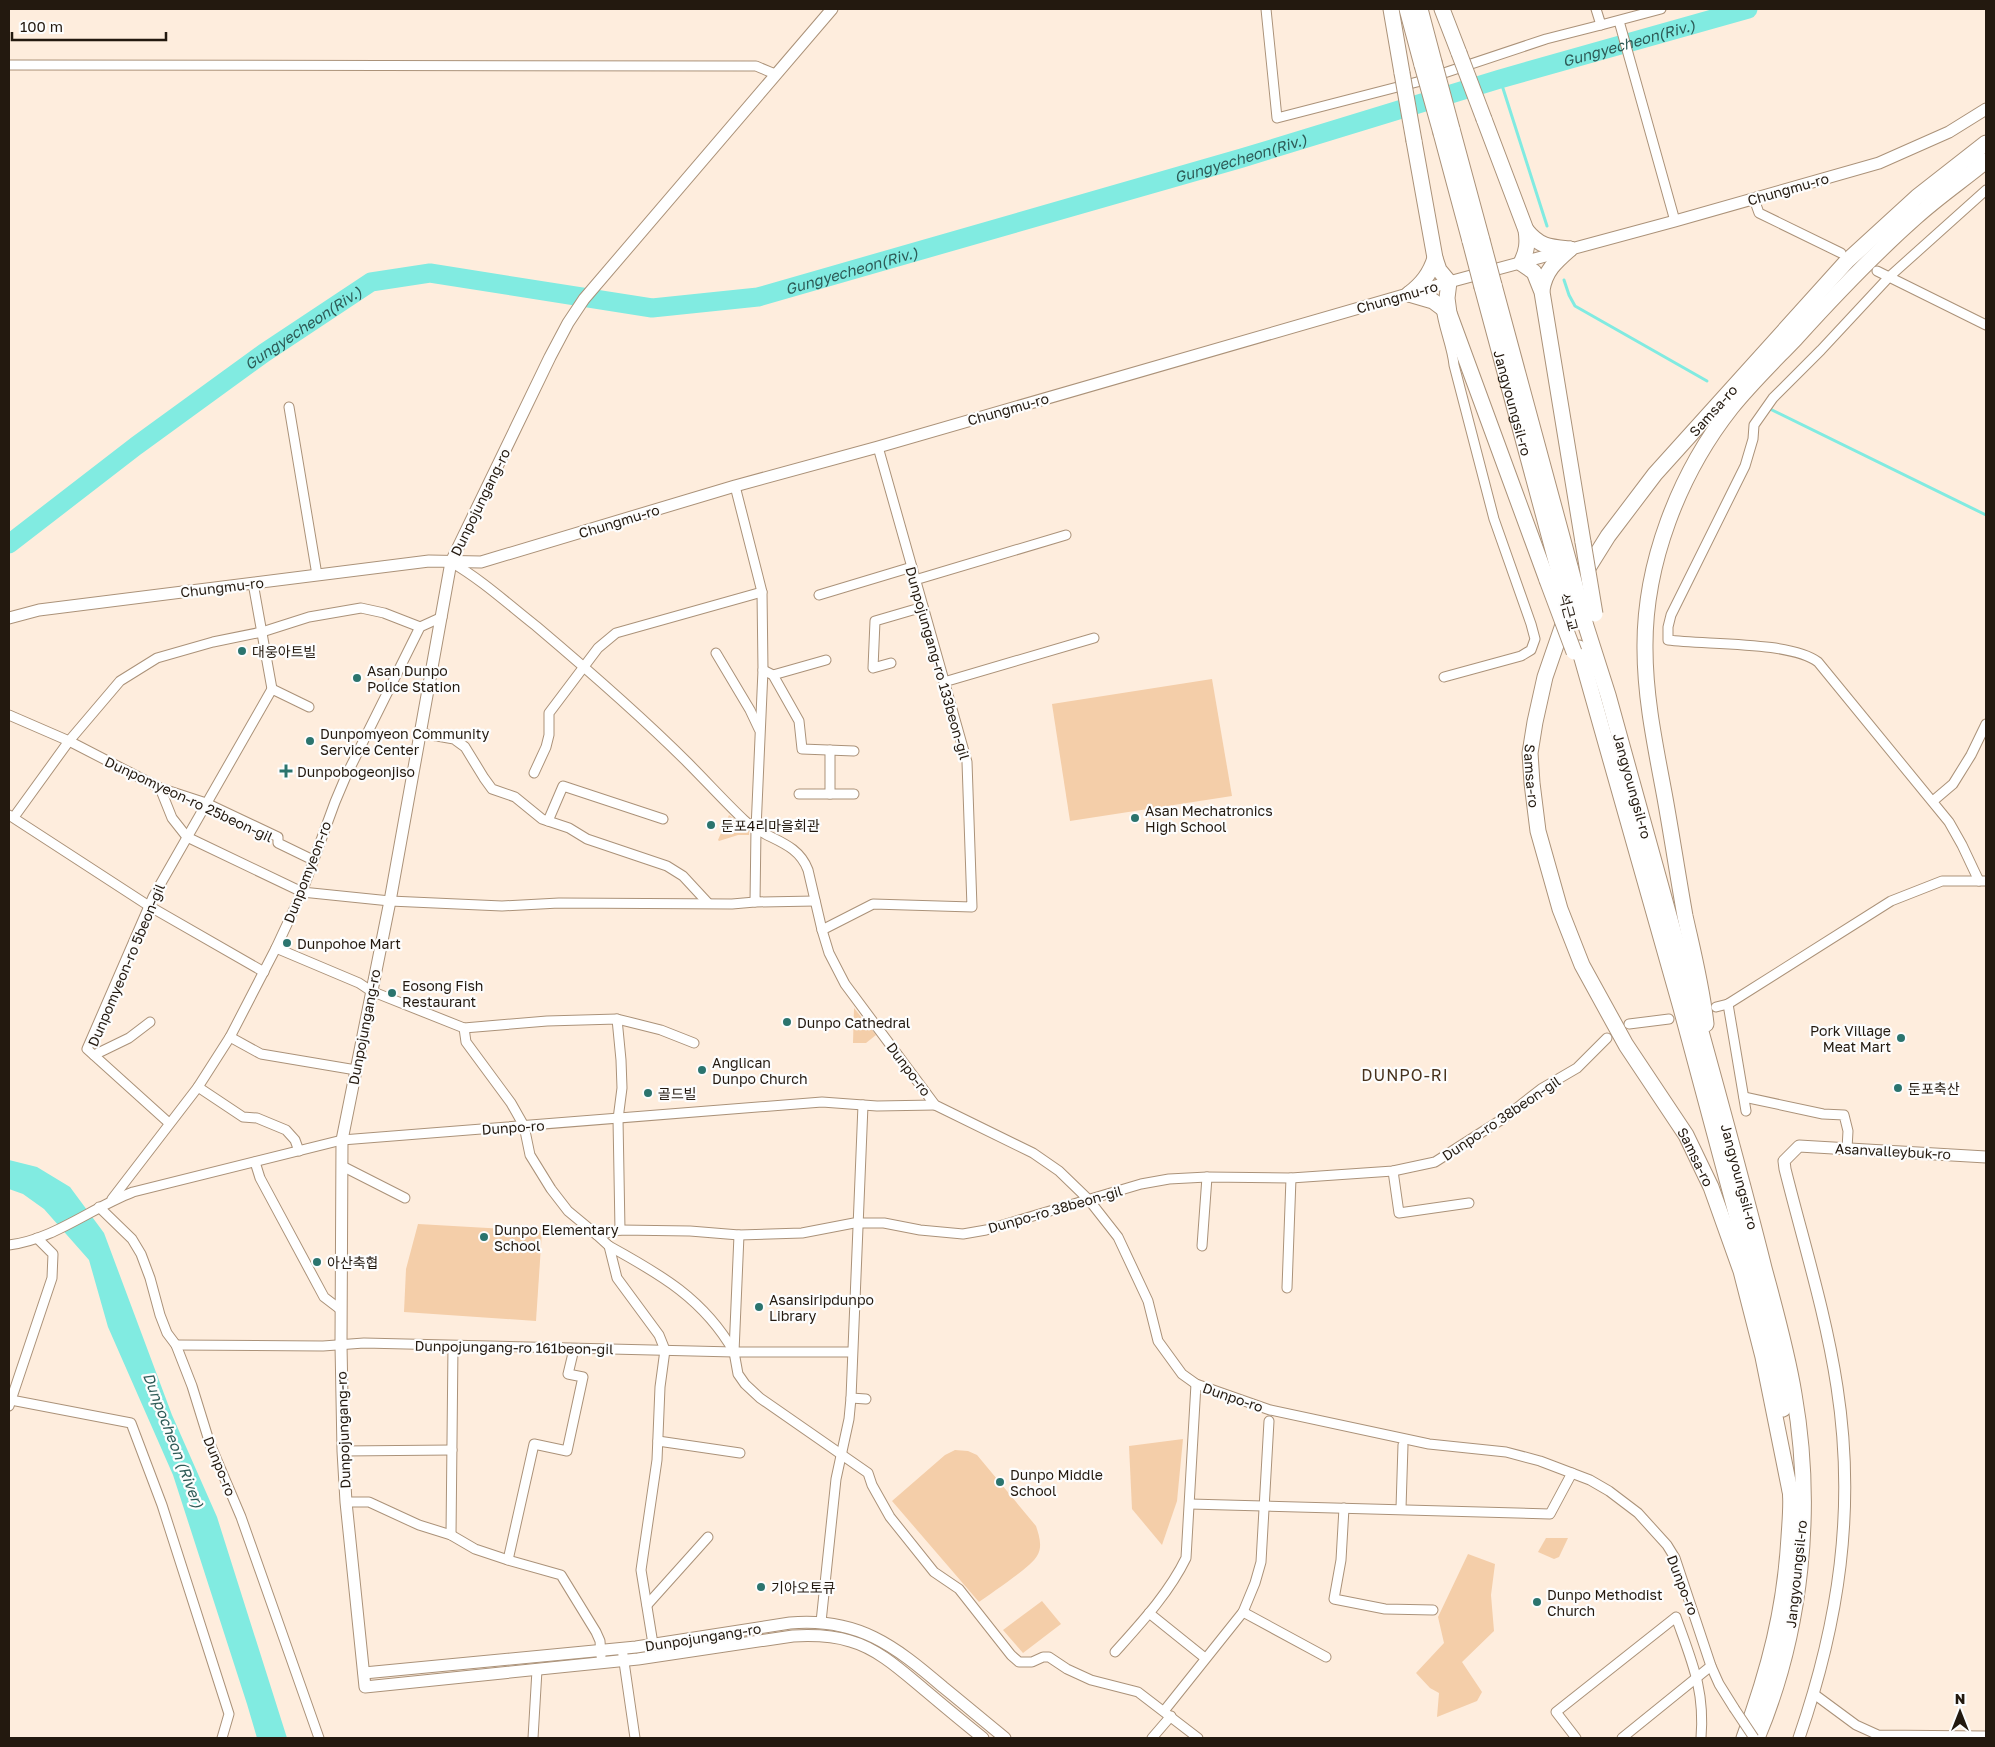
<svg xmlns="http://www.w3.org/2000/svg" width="1995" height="1747" viewBox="0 0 1995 1747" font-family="'Golos Text','Noto Sans KR',sans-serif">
<rect width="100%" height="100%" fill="#feeddd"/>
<!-- green -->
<g fill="#f4cea9">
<path d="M1212,679l20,117 -162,25 -18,-117z"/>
<path d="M729,815l20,15v5h-11l-19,6 -1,-1z"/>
<path d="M854,1008l22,27 -10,8h-13z"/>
<path d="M418,1224l124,7 -6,90 -132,-9 2,-43z"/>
<path d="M1183,1439l-6,62 -15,44 -30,-36 -3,-63z"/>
<path d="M955,1450l13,1 9,4 59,71c3,9 7,21 1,30 -6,11 -46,37 -58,46l-87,-101 53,-46z"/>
<path d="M1546,1538h22l-9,19 -5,2 -16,-7z"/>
<path d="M1468,1554l27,10 -4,31 3,36 -32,31 20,30 -5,9 -40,16 2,-24 -9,-5 -14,-15 28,-30 -6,-26z"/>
<path d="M1042,1601l19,23 -38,29 -20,-23z"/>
</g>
<!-- water -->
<path fill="#81ebe1" d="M9,1160l28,7 33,20 34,46 68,182 45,102 70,221h-30l-10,-34 -74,-229 -65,-148 -19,-67 -45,-51 -21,-15 -14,-5z"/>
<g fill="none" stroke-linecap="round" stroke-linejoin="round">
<!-- stream -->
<g stroke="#81ebe1" stroke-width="3">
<path d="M1500,79l47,147"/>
<path d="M1564,280l5,15 6,11 132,75"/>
<path d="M1770,409l216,106"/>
</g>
<!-- river -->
<path stroke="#81ebe1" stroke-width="19" id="s1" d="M9,544l127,-98 128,-93 107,-71 59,-9 222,35 106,-11 484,-139 258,-79 248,-70"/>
<!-- minor casing -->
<g stroke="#ab9279" stroke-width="11">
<g id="minor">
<path d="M1266,9l11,109 140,-36 129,-43 55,-14"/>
<path d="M1596,9l5,16 60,-16"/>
<path d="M1619,21l56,200"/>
<path d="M9,65l747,1 19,8"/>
<path d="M1754,199l5,14 82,40"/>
<path d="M1877,271l109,54"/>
<path d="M1441,307c2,20 11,38 13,58l40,154 37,105 4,15 -4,11 -10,6 -77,21"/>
<path d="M289,407l28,168"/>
<path d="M735,486l27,106 1,78 -7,159 -1,73 60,-1"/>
<path d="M451,562c31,18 57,42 85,64 52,44 104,89 152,137 19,19 37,39 56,57 21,20 53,20 64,50l14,60 7,23 16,31 90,121 98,48 26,18 30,29 29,37 30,64 10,40 24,33 14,10 74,26 159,34 77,8 34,9 50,19 19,11 29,22 29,32 8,13 36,108 8,18 15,24"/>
<path d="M915,580l151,-45"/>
<path d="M253,583l19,106"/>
<path d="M819,595l93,-28"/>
<path d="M716,653l34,57 9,19"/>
<path d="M891,663l-18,5 2,-47 48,-14"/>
<path d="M763,670l10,5 26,46 3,28 52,2"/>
<path d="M773,675l53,-15"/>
<path d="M944,682l150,-44"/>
<path d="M9,715l60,26 91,47 46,15 72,34v6l35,17"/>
<path d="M420,733l34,6 11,8 19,31 8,11 23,8 27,22 27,9 18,11 80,27 16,10 25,27"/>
<path d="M534,773l12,-26 3,-12v-22l49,-65 18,-15 146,-41"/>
<path d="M160,788l12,30 15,19 115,55 88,9 112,5 57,-3 173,1 23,-2"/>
<path d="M799,794h55"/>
<path d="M830,794v-44"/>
<path d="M1933,801l20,-17 18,-29 15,-31"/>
<path d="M9,815l140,91 115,66"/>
<path d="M14,817l55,-76 51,-60 37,-23 56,-16 49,-10 47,-15 52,-9 23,5 36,14"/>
<path d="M548,821l15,-35 100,33"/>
<path d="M1979,881l-17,-36 -13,-23 -131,-160c-28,-21 -113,-17 -150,-22v-13l3,-12 74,-149 8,-27 1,-14 19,-27 48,-48 68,-73 97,-87"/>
<path d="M822,930l51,-26 99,3 -5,-145 -89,-315"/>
<path d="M276,948l83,35 12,8 93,37 83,-7 70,-2 44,11 33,13"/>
<path d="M1728,1004l18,107"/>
<path d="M1716,1007l12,-3 163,-103 51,-20h44"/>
<path d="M617,1019l4,41 1,28 -4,31 2,111"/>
<path d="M1629,1024l40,-5"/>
<path d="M464,1028l2,14 45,61 13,23 6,29 21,34 17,22 29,24 23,-5 70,1 49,4 63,-2 52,-10h30l36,7 43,4 23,-4 155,-46 28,-5 38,-2 84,1 102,-7 42,-9 69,-44 37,-29 36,-21 30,-30"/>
<path d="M230,1037l31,17 95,16"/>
<path d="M94,1055l35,-17 21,-16"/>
<path d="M198,1087l45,30 14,1 29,12 9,10 4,11"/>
<path d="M1744,1097l79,17 21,1 4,16 -1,18"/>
<path d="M169,1123l-82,-74 66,-152 119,-208 37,18"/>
<path d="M255,1162l5,16 64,119 17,13"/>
<path d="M342,1166l63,32"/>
<path d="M1393,1171l6,42 70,-10"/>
<path d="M112,1199l86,-112 32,-50 46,-89 26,-56 33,-90 11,-26 74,-149 22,-10"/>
<path d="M99,1207l33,32 9,15 9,24 10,37 7,18 9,12 16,41 18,58 31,73 78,221"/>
<path d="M597,1235l12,11 8,32 42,57 6,15 -5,37 -3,73 -16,110 12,74"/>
<path d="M739,1235l-5,117 4,22 7,10 15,14 108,75 4,12 18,32 44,55 25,17 52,66 8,7h13l11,-5h6l18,12 24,11 47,12 60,46"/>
<path d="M9,1245c44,-5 82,-37 124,-53l209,-52 480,-38 55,4 58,-1"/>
<path d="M609,1246c51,28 95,53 125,106"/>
<path d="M1202,1246l5,-69"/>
<path d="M1287,1288l4,-110"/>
<path d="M176,1345l147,1 41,-3 370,9h118"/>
<path d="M851,1398l15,1"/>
<path d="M11,1400l120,23 31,82 67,209 -7,24"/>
<path d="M9,1406l43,-128 1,-24 -16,-16"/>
<path d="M658,1441l82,12"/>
<path d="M343,1451l109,-1"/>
<path d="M346,1502h23l50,23 32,10 24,14 33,11 53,15 35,57 4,9 1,15"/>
<path d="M1190,1504l360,10 22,-41"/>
<path d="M1344,1508l-3,52 -7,39 51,10 48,1"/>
<path d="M1401,1508l2,-63"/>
<path d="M451,1535l2,-189"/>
<path d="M508,1560l26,-116 33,7 16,-74 -15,-3 6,-25"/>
<path d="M647,1605l61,-68"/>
<path d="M1243,1612l83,45"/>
<path d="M1149,1613l56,45"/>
<path d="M821,1622l15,-143 13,-60 2,-21 12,-293"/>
<path d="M622,1648l13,90"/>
<path d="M1115,1652c26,-29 54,-59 71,-94l10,-174"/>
<path d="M1814,1694l42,31 22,10 108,1"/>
<path d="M1164,1711l79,-99 12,-29 6,-21 8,-141"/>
<path d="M533,1738l4,-68"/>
<path d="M1152,1738l19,-22"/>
<path d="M1576,1738l-20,-26 120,-95c16,45 29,73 25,121"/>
<path d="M1622,1738l89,-72"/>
</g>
</g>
<!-- tertiary casing -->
<g stroke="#ab9279" stroke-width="13">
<g id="tertiary">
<path d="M832,9l-248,290 -16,24 -18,34 -99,205 -61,339 -48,239 -1,205 2,106 3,51 19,185 273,-28 155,-23c19,-1 38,-1 57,5 29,8 53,31 76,50 19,16 38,32 57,47"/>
<path d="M9,618l30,-8 390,-49 52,1 254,-76 143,-39 571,-165 226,-61 204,-58 70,-31 37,-23"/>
<path d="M364,1673l272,-26 154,-24c68,-6 105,23 153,64 21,17 41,34 62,51"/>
<path d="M1799,1738c40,-116 57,-229 38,-351 -11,-73 -34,-146 -52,-218l-1,-8 15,-15 187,11"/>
</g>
</g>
<!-- trunk casing -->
<g stroke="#ab9279" stroke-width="17">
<g id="trunk">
<path d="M1391,9l11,64"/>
<path d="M1407,9l15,56"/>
<path d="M1420,9l14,53"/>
<path d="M1442,9l17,44"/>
<path d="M1484,119l42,111c2,13 1,21 -5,33l13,9 8,20 41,250"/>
<path d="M1452,129l30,111"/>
<path d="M1441,133l29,108"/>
<path d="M1414,141l21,117 4,12 10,12 -2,16 2,15 98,267"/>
<path d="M1526,230c14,17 23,17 44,19"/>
<path d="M1494,285l77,285"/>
<path id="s2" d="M1482,287l78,289"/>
<path d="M1542,290c3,-19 13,-28 28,-41"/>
<path d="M1409,294c13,-10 21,-20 26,-36"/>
<path d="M1409,294l24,7 16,12"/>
<path id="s3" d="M1583,576l25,-40 47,-62 192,-213 70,-64 69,-54"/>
<path id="s4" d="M1566,616l-21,61 -10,45 -5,31 2,30 6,48 22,78 22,56 44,80 60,90 25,52 30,84 22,86 28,139"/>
<path id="s5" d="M1585,623l23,72c36,131 73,263 109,395 16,59 32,118 47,178 11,41 23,83 30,126 20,114 8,237 -37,344"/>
<path d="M1579,648l102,360 92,343 10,58"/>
<path d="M1706,1024c-4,-37 -13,-72 -21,-108 -7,-39 -13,-79 -20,-118 -9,-49 -20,-99 -20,-149 -1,-85 34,-175 86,-241 20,-25 43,-47 65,-70 38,-42 77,-83 120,-121 22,-20 47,-37 70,-56"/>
<path d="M1744,1738c25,-68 41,-129 45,-201 1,-17 3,-34 1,-50"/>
</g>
</g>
<!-- minor -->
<use href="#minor" stroke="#fff" stroke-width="9"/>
<!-- tertiary -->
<use href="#tertiary" stroke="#fff" stroke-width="11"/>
<!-- trunk -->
<use href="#trunk" stroke="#fff" stroke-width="15"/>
<!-- minor-bridge casing -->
<g stroke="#ab9279" stroke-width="11" stroke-linecap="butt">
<path id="minor-bridge" d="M1734,1708l20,30"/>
</g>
<!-- trunk-bridge casing -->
<g stroke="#ab9279" stroke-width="17" stroke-linecap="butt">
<g id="trunk-bridge">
<path d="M1459,53l25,66"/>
<path d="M1434,62l18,67"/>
<path d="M1422,65l19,68"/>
<path d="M1402,73l12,68"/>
<path d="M1482,240l12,45"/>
<path d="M1470,241l12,46"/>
<path d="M1583,542l12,72"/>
<path d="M1571,570l14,53"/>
<path d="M1560,576l12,45"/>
<path d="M1547,580l27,72"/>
</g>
</g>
<!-- minor-bridge -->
<use href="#minor-bridge" stroke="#fff" stroke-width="9"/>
<!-- trunk-bridge -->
<use href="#trunk-bridge" stroke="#fff" stroke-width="15"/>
</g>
<!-- markers -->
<g fill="#2b746e" stroke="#fdfdfd" stroke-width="2">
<circle cx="242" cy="651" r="5"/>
<circle cx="357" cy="678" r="5"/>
<circle cx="310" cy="741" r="5"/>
<path d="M283.5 763.5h5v5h5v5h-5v5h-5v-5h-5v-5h5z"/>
<circle cx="1135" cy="818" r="5"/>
<circle cx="711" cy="825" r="5"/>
<circle cx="287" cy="943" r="5"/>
<circle cx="392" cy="993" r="5"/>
<circle cx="787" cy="1022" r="5"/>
<circle cx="1901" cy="1038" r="5"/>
<circle cx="702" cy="1070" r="5"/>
<circle cx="1898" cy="1088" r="5"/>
<circle cx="648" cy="1093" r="5"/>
<circle cx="484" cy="1237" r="5"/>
<circle cx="317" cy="1262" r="5"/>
<circle cx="759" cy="1307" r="5"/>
<circle cx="1000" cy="1482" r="5"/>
<circle cx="761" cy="1587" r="5"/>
<circle cx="1537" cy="1602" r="5"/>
</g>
<g text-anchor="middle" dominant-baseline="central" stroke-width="4.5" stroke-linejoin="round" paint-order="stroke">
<!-- street labels -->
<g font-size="14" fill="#23190f" stroke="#fdfdfd">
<text transform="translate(1788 189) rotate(-16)">Chungmu-ro</text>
<text transform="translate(1397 297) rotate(-16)">Chungmu-ro</text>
<text stroke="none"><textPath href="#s2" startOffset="120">Jangyoungsil-ro</textPath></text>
<text transform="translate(1008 409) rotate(-16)">Chungmu-ro</text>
<text stroke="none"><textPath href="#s3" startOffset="211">Samsa-ro</textPath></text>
<text transform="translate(480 502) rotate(-64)">Dunpojungang-ro</text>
<text transform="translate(619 521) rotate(-17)">Chungmu-ro</text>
<text transform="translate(222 587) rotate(-7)">Chungmu-ro</text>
<text transform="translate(1569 612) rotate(75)">석근교</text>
<text transform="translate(938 663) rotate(74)">Dunpojungang-ro 133beon-gil</text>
<text stroke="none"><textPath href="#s4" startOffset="165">Samsa-ro</textPath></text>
<text stroke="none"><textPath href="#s5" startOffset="170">Jangyoungsil-ro</textPath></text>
<text transform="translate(189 799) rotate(25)">Dunpomyeon-ro 25beon-gil</text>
<text transform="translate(307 872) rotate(-69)">Dunpomyeon-ro</text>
<text transform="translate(126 965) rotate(-67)">Dunpomyeon-ro 5beon-gil</text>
<text transform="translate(364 1027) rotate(-79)">Dunpojungang-ro</text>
<text transform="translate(909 1069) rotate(53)">Dunpo-ro</text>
<text transform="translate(1501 1118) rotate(-34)">Dunpo-ro 38beon-gil</text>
<text transform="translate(513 1127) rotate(-4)">Dunpo-ro</text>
<text transform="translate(1893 1151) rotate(3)">Asanvalleybuk-ro</text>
<text stroke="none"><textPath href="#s4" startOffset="585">Samsa-ro</textPath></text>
<text stroke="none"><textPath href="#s5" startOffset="575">Jangyoungsil-ro</textPath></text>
<text transform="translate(1055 1209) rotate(-16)">Dunpo-ro 38beon-gil</text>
<text transform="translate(514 1347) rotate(1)">Dunpojungang-ro 161beon-gil</text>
<text transform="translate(1233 1397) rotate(19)">Dunpo-ro</text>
<text transform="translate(343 1430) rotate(-92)">Dunpojungang-ro</text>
<text transform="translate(220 1466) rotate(68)">Dunpo-ro</text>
<text transform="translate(1796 1574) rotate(-84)">Jangyoungsil-ro</text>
<text transform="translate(1683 1585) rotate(69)">Dunpo-ro</text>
<text transform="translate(703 1637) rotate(-9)">Dunpojungang-ro</text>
</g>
<!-- poi labels -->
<g font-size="14" fill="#23190f" stroke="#fdfdfd" text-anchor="start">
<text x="252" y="651">대웅아트빌</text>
<text x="367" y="670">Asan Dunpo<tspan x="367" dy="16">Police Station</tspan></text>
<text x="320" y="733">Dunpomyeon Community<tspan x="320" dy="16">Service Center</tspan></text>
<text x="297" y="771">Dunpobogeonjiso</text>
<text x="1145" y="810">Asan Mechatronics<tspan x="1145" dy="16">High School</tspan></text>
<text x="721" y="825">둔포4리마을회관</text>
<text x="297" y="943">Dunpohoe Mart</text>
<text x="402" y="985">Eosong Fish<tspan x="402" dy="16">Restaurant</tspan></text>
<text x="797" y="1022">Dunpo Cathedral</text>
<text x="1891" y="1030" text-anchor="end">Pork Village<tspan x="1891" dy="16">Meat Mart</tspan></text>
<text x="712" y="1062">Anglican<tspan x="712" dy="16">Dunpo Church</tspan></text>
<text x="1908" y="1088">둔포축산</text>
<text x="658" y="1093">골드빌</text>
<text x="494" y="1229">Dunpo Elementary<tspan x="494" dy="16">School</tspan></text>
<text x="327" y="1262">아산축협</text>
<text x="769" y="1299">Asansiripdunpo<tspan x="769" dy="16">Library</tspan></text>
<text x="1010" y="1474">Dunpo Middle<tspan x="1010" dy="16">School</tspan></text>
<text x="771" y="1587">기아오토큐</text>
<text x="1547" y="1594">Dunpo Methodist<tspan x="1547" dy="16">Church</tspan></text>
</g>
<!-- water labels -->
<g font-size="15" font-style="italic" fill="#2d5b57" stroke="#fdfdfd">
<text stroke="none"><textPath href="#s1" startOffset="1745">Gungyecheon(Riv.)</textPath></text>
<text stroke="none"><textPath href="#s1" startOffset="1340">Gungyecheon(Riv.)</textPath></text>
<text stroke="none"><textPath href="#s1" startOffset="935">Gungyecheon(Riv.)</textPath></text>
<text stroke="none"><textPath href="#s1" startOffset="365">Gungyecheon(Riv.)</textPath></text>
<text transform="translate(174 1440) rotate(69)">Dunpocheon (River)</text>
</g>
<!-- quarter labels -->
<g font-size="16" letter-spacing="1" fill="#47321c" stroke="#fdfdfd">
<text x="1405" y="1075">DUNPO-RI</text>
</g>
</g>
<!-- border -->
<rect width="1995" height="1747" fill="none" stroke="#23190f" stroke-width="20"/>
<!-- north arrow -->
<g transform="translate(1960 1712)" stroke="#fdfdfd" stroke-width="4" paint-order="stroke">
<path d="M0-4L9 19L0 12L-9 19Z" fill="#23190f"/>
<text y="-8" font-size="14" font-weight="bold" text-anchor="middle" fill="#23190f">N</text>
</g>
<!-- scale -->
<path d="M12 32v8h154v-8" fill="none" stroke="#23190f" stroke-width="2.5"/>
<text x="20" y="32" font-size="15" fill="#23190f" stroke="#fdfdfd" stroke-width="4" paint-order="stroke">100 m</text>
</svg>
